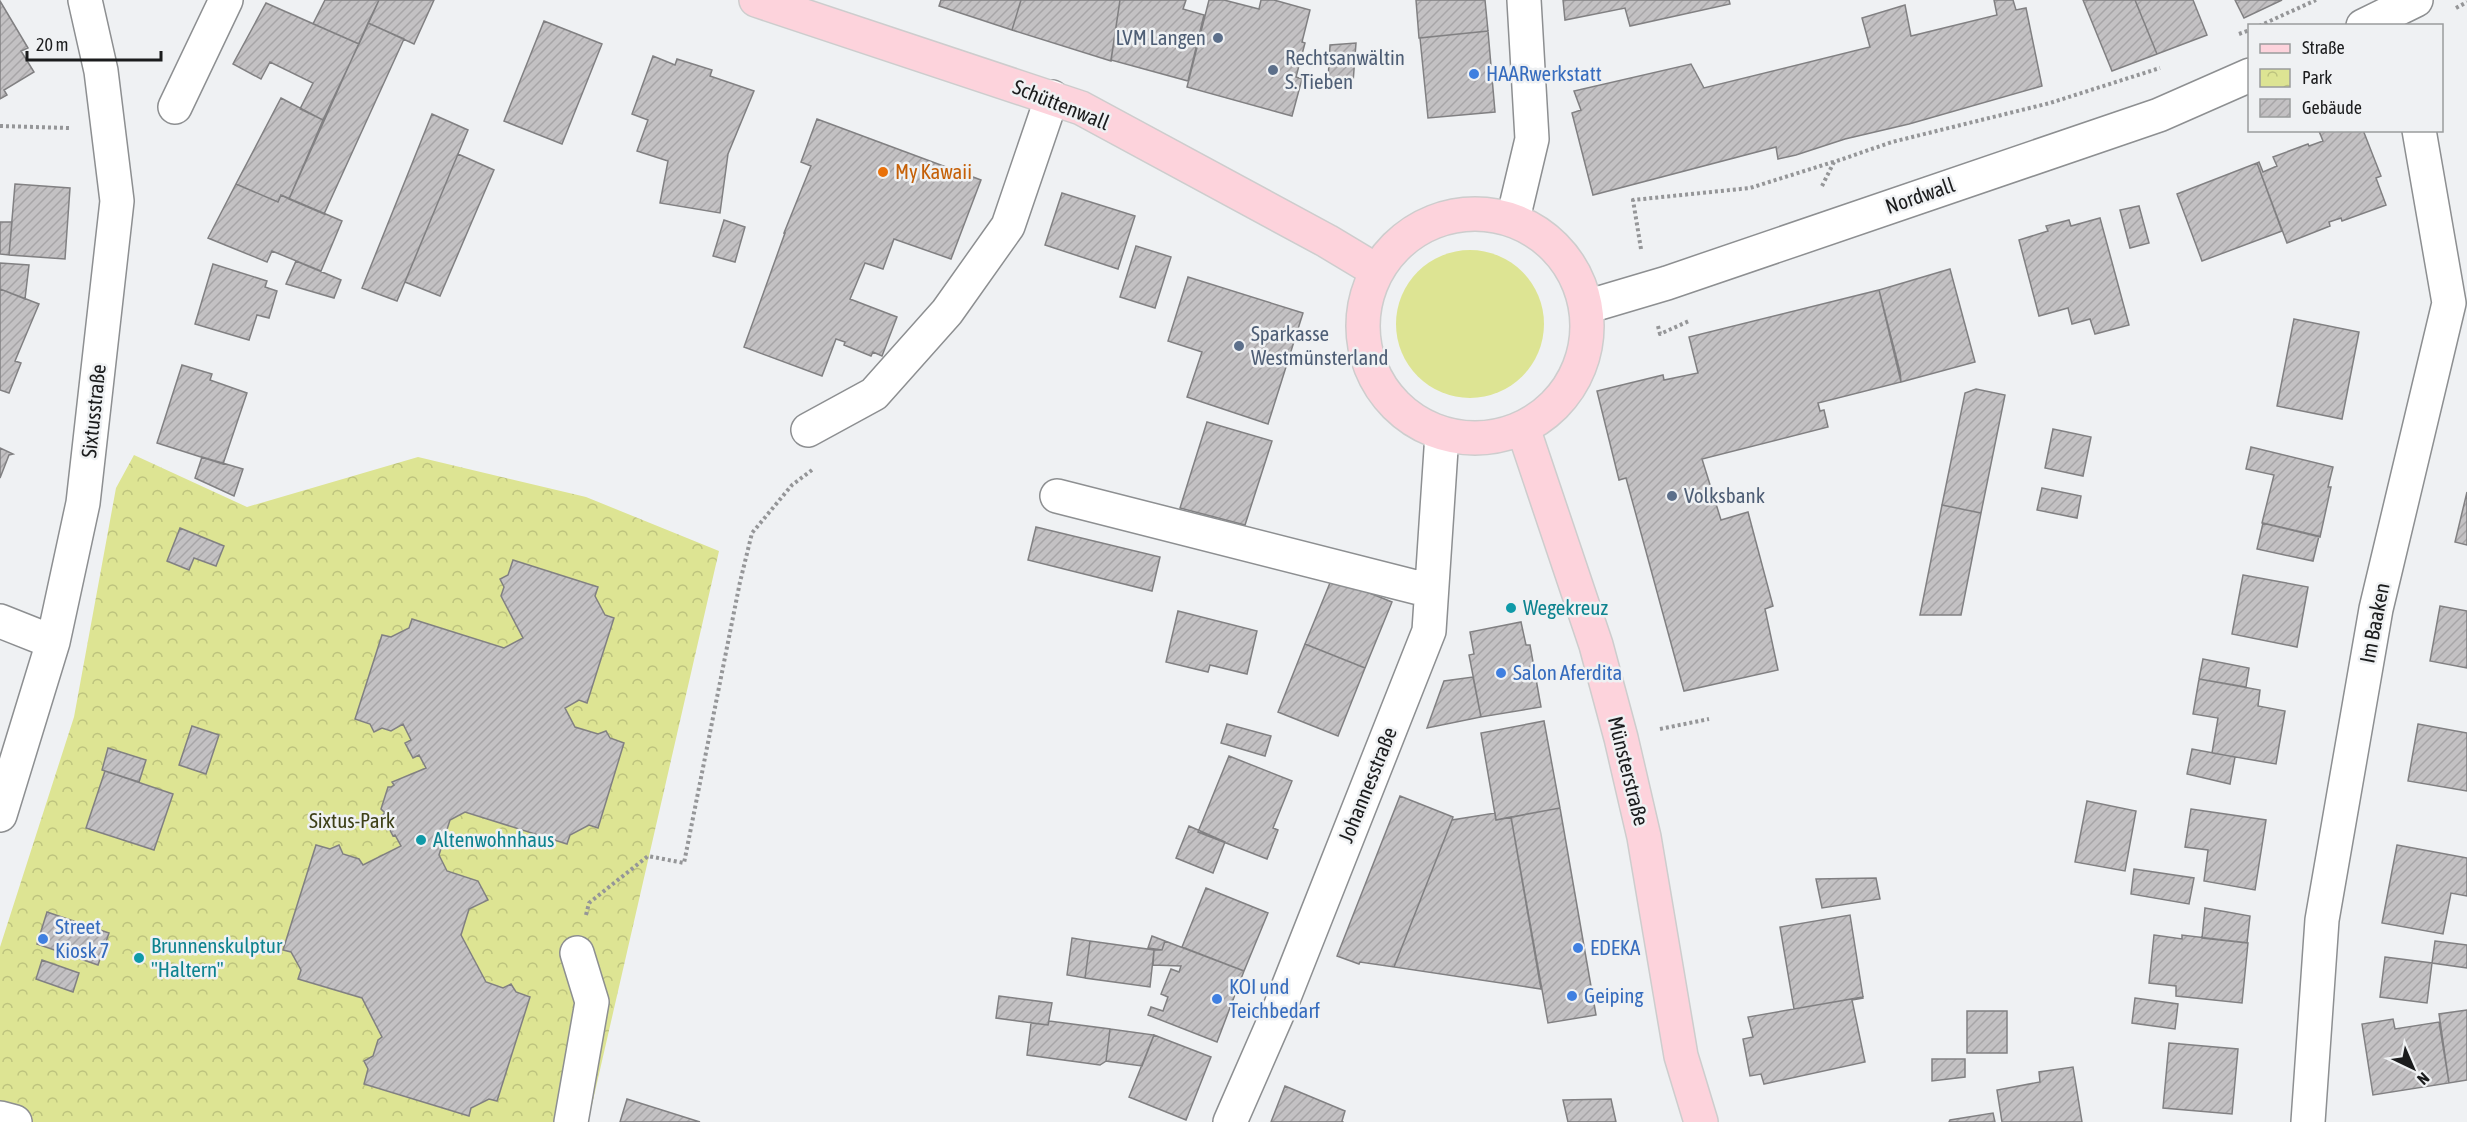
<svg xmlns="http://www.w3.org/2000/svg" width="2467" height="1122" viewBox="0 0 2467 1122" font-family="'Asap Condensed',sans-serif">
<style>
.grass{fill:#dde493}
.park{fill:url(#park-crowns)}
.building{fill:url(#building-hatch);stroke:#818082;stroke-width:1.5}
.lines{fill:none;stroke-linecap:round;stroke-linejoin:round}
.minor-casing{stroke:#8d8f91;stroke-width:36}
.major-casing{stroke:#cdcdcd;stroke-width:36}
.path{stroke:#959698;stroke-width:4;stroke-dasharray:3 3;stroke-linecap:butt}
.minor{stroke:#fff;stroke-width:33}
.major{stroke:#fdd3dc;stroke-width:33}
.service-dot{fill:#5c6f8a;stroke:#eff1f3;stroke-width:2}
.shop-dot{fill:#3f7fe0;stroke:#eff1f3;stroke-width:2}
.food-dot{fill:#e8710a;stroke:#eff1f3;stroke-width:2}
.culture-dot{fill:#0f9aa8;stroke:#eff1f3;stroke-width:2}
.labels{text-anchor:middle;stroke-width:5;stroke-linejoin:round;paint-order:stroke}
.service-label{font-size:21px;fill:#4e5e75;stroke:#eff1f3;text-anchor:start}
.shop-label{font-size:21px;fill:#366cbe;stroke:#eff1f3;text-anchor:start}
.street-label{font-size:21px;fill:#1b1c1d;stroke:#eff1f3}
.food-label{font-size:21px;fill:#c56008;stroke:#eff1f3;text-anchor:start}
.culture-label{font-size:21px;fill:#0d838f;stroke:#eff1f3;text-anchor:start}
.park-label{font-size:21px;fill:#3e4018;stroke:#eff1f3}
</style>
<defs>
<pattern id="park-crowns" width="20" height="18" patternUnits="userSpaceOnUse" patternTransform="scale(1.5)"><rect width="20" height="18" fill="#dde493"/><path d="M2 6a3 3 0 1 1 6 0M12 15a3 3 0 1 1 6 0" fill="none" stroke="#bdc37e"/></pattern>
<pattern id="building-hatch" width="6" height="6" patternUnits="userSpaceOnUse" patternTransform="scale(1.5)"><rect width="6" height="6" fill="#c3c1c3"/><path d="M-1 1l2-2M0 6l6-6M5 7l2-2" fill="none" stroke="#a7a5a7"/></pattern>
</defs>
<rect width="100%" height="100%" fill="#eff1f3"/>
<path class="grass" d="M1396 324a74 74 0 1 1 148 0a74 74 0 1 1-148 0Z"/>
<path class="park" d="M134 455 247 507 418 457 586 497 719 551 588 1122H0V947L74 717 116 488Z"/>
<path class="building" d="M325 0H379L359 44 313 24Z
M379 0H434L414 44 368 23Z
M941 0H1021L1012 30 939 6Z
M1021 0H1120L1111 61 1012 30Z
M1120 0H1186L1183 9 1204 15 1188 81 1111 60Z
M1209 0H1224L1259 9 1261 0H1274L1310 10 1302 42 1305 43 1296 77 1302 79 1292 116 1187 87Z
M1416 0H1485L1488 31 1419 38Z
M1563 0H1729L1730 4 1630 26 1625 8 1565 20Z
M1994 0H2013L2016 10 2026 8 2042 86 1909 124 1845 139 1796 155 1778 159 1776 147 1593 195 1572 113 1581 110 1574 91 1691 64 1704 88 1870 47 1862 18 1905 5 1911 36 1997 15Z
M2083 0H2135L2157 54 2112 71Z
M2135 0H2193L2207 35 2157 54Z
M2235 0H2282L2244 18Z
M0 1 28 48 21 51 34 72 4 90 7 95 0 99Z
M266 3 359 44 323 120 300 109 313 83 270 62 261 79 233 64Z
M544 21 602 44 562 144 504 121Z
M368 23 404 39 324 214 289 199Z
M1488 31 1495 112 1428 118 1420 38Z
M1356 43 1353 83 1328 81 1330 45Z
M653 56 675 65 677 59 712 70 710 76 754 91 728 154 720 213 660 203 668 161 637 151 648 120 632 114Z
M281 98 323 120 289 199 281 195 278 202 236 184Z
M432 114 468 130 397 301 362 288Z
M817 119 981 180 951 259 894 239 883 269 865 263 850 299 897 317 882 356 873 352 871 356 844 345 845 342 836 339 822 376 744 347 785 233H784L811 166 801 162Z
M2363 130 2381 176 2376 178 2386 205 2342 221 2341 218 2329 222 2330 226 2287 243 2257 163 2259 162 2263 172 2277 166 2273 157 2308 144 2309 146 2323 141 2319 131 2321 130Z
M458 154 494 170 440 296 405 282Z
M2257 163 2282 231 2202 261 2177 194Z
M15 184 70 188 65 259 9 255Z
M236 184 278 202 281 195 342 221 321 271 272 251 267 262 208 238Z
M1062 193 1135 216 1118 269 1045 245Z
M2139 206 2149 243 2130 248 2120 210Z
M2100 218 2129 325 2095 334 2090 319 2072 324 2068 308 2039 316 2019 240 2048 231 2046 226 2069 220 2071 226Z
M724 220 745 227 735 262 713 256Z
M0 222H12L9 255 0 254Z
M1136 246 1171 257 1155 308 1120 297Z
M296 261 341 280 334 298 286 284Z
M0 263 29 265 25 299 0 289Z
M213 264 267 281 265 287 277 291 269 318 257 315 249 340 195 324Z
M1950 269 1975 362 1901 382 1900 372 1879 290Z
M1188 277 1303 313 1268 424 1187 397 1202 352 1168 341Z
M0 289 39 304 15 361 21 363 9 393 0 390Z
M1879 290 1901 382 1818 403 1820 411 1824 410 1828 427 1702 459 1721 520 1748 512 1773 606 1765 609 1778 670 1684 691 1626 478 1619 480 1597 391 1663 375 1664 380 1698 373 1689 337Z
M2294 319 2359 332 2342 419 2277 406Z
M182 365 212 374 210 380 247 393 223 464 157 443Z
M1976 389 2005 395 1981 513 1942 505 1965 393Z
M1207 422 1272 441 1245 525 1180 508Z
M2053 429 2091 437 2083 476 2045 468Z
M2251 447 2333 467 2328 487H2331L2320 537 2262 523 2274 475 2246 469Z
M0 448 13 454 9 455 0 478Z
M202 457 243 469 234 496 195 478Z
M2042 488 2081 496 2077 518 2037 510Z
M2467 492V545L2455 542Z
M1942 505 1981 513 1961 615H1920Z
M2263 523 2319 536 2313 561 2257 549Z
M1036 527 1160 557 1152 591 1028 560Z
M180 528 224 546 216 566 194 558 189 570 167 561Z
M513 560 598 587 595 596 605 615 614 618 587 703 579 700 565 708 575 727 598 734 606 731 610 738 624 743 598 828 589 825 570 835 567 844 465 812 450 820 439 855 447 871 478 881 488 900 469 909 461 935 486 982 503 988 511 984 516 992 530 997 497 1101 489 1099 471 1108 469 1116 364 1084 368 1069 364 1061 373 1056 378 1040 382 1037 362 998 298 979 301 970 291 952 283 950 316 845 330 849 339 845 343 854 359 859 363 865 401 846 395 835 393 836 382 815 385 813 381 809 388 787H391L394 785 392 782 426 768 419 755 413 758 405 743 411 740 403 724 391 731 382 728 374 732 370 724 355 719 382 635 391 637 409 628 412 619 504 648 523 638 501 596 504 587 500 579 508 575Z
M2243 575 2308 587 2297 647 2232 634Z
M1332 578 1392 602 1365 668 1305 644Z
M2440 606 2467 611V668L2430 661Z
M1178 611 1257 631 1247 674 1210 665 1208 672 1166 662Z
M1521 622 1526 645H1530L1541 707 1481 717 1469 655 1474 654 1470 632Z
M1305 644 1365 668 1338 736 1278 712Z
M2203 659 2249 668 2246 687 2199 679Z
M1473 677 1481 717 1427 728 1444 681Z
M2199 679 2260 690 2258 706 2285 711 2276 764 2212 753 2218 718 2193 714Z
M1544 721 1560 808 1496 820 1481 733Z
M1227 724 1271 736 1265 756 1221 743Z
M2418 724 2467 733V791L2408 781Z
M192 726 219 735 206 774 179 765Z
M108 748 146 760 139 782 102 770Z
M2192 749 2235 757 2230 784 2187 774Z
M1229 756 1292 781 1273 828 1278 830 1267 859 1198 832Z
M105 771 173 794 154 850 86 828Z
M1400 796 1453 817 1452 820 1394 967 1360 962 1359 964 1337 956Z
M2087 801 2136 811 2125 871 2075 862Z
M1560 808 1596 1015 1548 1023 1511 817Z
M2191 809 2266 820 2255 890 2204 881 2208 850 2185 847Z
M1495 813 1496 820 1511 817 1541 989 1394 967 1452 820Z
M1189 826 1225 842 1213 873 1176 858Z
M2397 845 2467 858V896L2451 893 2443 934 2382 923Z
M2134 869 2194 878 2189 904 2131 894Z
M1876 878 1880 899 1822 908 1816 879Z
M1206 888 1268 913 1244 971 1182 947Z
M2205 908 2250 916 2247 943 2202 938Z
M47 912 109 933 98 965 37 944Z
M1850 915 1863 997 1794 1009 1780 927Z
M2154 935 2182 939V935L2248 943 2242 1003 2176 996V986L2149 983Z
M1152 936 1165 941 1162 950 1148 948Z
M1072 938 1090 941 1085 978 1067 975Z
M1090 941 1154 950 1150 987 1085 978Z
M1165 941 1244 971 1217 1042 1148 1015 1151 1007 1163 1011 1168 997 1161 994 1171 969 1179 972 1181 966 1153 965 1154 950H1162Z
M2435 941 2467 945V968L2432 963Z
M2385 957 2432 963 2427 1003 2380 997Z
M42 960 79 973 73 992 36 979Z
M999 996 1052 1003 1048 1025 996 1018Z
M1863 997V998L1852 1000 1865 1062 1764 1084 1761 1074 1750 1076 1743 1039 1753 1037 1748 1017Z
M2135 998 2178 1004 2175 1029 2132 1023Z
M2467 1010V1080L2449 1083 2439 1014Z
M1967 1011H2007V1053H1967Z
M2393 1019 2395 1029 2439 1022 2449 1083 2373 1095 2362 1024Z
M1049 1021 1110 1029 1106 1061 1100 1065 1027 1055 1031 1023 1048 1025Z
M1110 1029 1154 1035 1142 1066 1106 1061Z
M1154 1035 1211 1057 1186 1120 1129 1097Z
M2169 1043 2238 1049 2232 1114 2163 1108Z
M1932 1059H1965V1077L1932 1081Z
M2073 1067 2082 1122H2002L1997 1090 2040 1082 2039 1072Z
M1285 1086 1345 1111 1342 1121 1343 1122H1271Z
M627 1099 700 1122H620Z
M1611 1099 1616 1122H1568L1563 1100Z
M1993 1113 1995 1122H1949L1950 1120Z"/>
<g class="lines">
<defs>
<path id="minor" d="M2363 26 2416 0
M175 107 226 0
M1513 219 1532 139 1524 0
M1586 307 1667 283 2159 115 2250 75
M808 430 874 394 947 312 1008 226 1052 97
M1057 496 1431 591
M0 621 53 642
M0 815 53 642 83 503 117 201 101 71 85 0
M0 1118 15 1122
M571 1122 592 1002 577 953
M1230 1122 1279 1010 1429 631 1442 434
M2308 1122 2322 920 2376 609 2449 303 2419 130"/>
<path id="major" d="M756 0 1081 108 1327 241 1377 271
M1363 326a112 112 0 1 1 224 0a112 112 0 1 1-224 0Z
M1523 428 1596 645 1621 738 1644 837 1681 1056 1701 1122"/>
</defs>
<use href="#minor" class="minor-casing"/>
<use href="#major" class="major-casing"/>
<path class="path" d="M2456 8 2467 2
M2259 26 2316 0
M2239 34 2250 30
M0 126 69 128
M1822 186 1834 162 1892 142 2050 103 2160 68
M1641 249 1633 200 1750 188 1833 162
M1658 326 1660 334 1689 321
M1660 729 1709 719
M586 915 589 903 648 856 684 863 740 582 752 533 792 485 812 470"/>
<use href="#minor" class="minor"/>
<use href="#major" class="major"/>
</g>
<g class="service-dot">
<circle cx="1218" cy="38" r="6"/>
<circle cx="1273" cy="70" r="6"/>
<circle cx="1239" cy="346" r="6"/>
<circle cx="1672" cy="496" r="6"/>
</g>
<g class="shop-dot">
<circle cx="1474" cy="74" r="6"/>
<circle cx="1501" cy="673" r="6"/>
<circle cx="43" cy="939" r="6"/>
<circle cx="1578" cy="948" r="6"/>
<circle cx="1572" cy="996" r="6"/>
<circle cx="1217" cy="999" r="6"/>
</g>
<circle class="food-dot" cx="883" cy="172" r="6"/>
<g class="culture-dot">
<circle cx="1511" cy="608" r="6"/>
<circle cx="421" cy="840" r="6"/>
<circle cx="139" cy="958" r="6"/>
</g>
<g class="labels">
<g class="service-label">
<text x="1206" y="45" text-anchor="end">LVM Langen</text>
<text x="1285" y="65">Rechtsanwältin<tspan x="1285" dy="24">S. Tieben</tspan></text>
<text x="1251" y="341">Sparkasse<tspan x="1251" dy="24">Westmünsterland</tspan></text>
<text x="1684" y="503">Volksbank</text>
</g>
<g class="shop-label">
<text x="1486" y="81">HAARwerkstatt</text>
<text x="1513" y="680">Salon Aferdita</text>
<text x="55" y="934">Street<tspan x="55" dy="24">Kiosk 7</tspan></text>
<text x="1590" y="955">EDEKA</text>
<text x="1229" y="994">KOI und<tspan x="1229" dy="24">Teichbedarf</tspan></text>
<text x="1584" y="1003">Geiping</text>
</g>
<g class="street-label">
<text transform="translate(1061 105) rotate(22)" y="7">Schüttenwall</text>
<text transform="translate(1920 196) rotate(-19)" y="7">Nordwall</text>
<text transform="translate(94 411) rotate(-84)" y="7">Sixtusstraße</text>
<text transform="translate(2375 623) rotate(-79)" y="7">Im Baaken</text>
<text transform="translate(1628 771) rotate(76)" y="7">Münsterstraße</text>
<text transform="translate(1368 785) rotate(-68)" y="7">Johannesstraße</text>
</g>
<g class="food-label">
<text x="895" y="179">My Kawaii</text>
</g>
<g class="culture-label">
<text x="1523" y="615">Wegekreuz</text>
<text x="433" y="847">Altenwohnhaus</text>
<text x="151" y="953">Brunnenskulptur<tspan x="151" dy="24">"Haltern"</tspan></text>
</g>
<g class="park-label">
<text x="352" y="828">Sixtus-Park</text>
</g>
</g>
<rect x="2248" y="24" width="195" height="108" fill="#eff1f3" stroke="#9a9c9d" stroke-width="1.5"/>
<rect x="2260" y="44" width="30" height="9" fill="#fdd3dc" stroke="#9a9c9d" stroke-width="1.5"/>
<text x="2302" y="54" font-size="18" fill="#1b1c1d">Straße</text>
<rect x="2260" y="69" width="30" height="18" fill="url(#park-crowns)" stroke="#9a9c9d" stroke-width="1.5"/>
<text x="2302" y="84" font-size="18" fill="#1b1c1d">Park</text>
<rect x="2260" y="99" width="30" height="18" fill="url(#building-hatch)" stroke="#9a9c9d" stroke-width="1.5"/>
<text x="2302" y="114" font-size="18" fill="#1b1c1d">Gebäude</text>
<g transform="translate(2413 1068) rotate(136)" stroke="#eff1f3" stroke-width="4.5" paint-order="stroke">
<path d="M0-4.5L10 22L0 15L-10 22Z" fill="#1b1c1d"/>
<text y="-9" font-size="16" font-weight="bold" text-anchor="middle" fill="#1b1c1d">N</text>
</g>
<path d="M27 51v9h134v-9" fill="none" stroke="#1b1c1d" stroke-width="3"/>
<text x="36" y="51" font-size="18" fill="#1b1c1d" stroke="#eff1f3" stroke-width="4.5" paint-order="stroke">20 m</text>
</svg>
